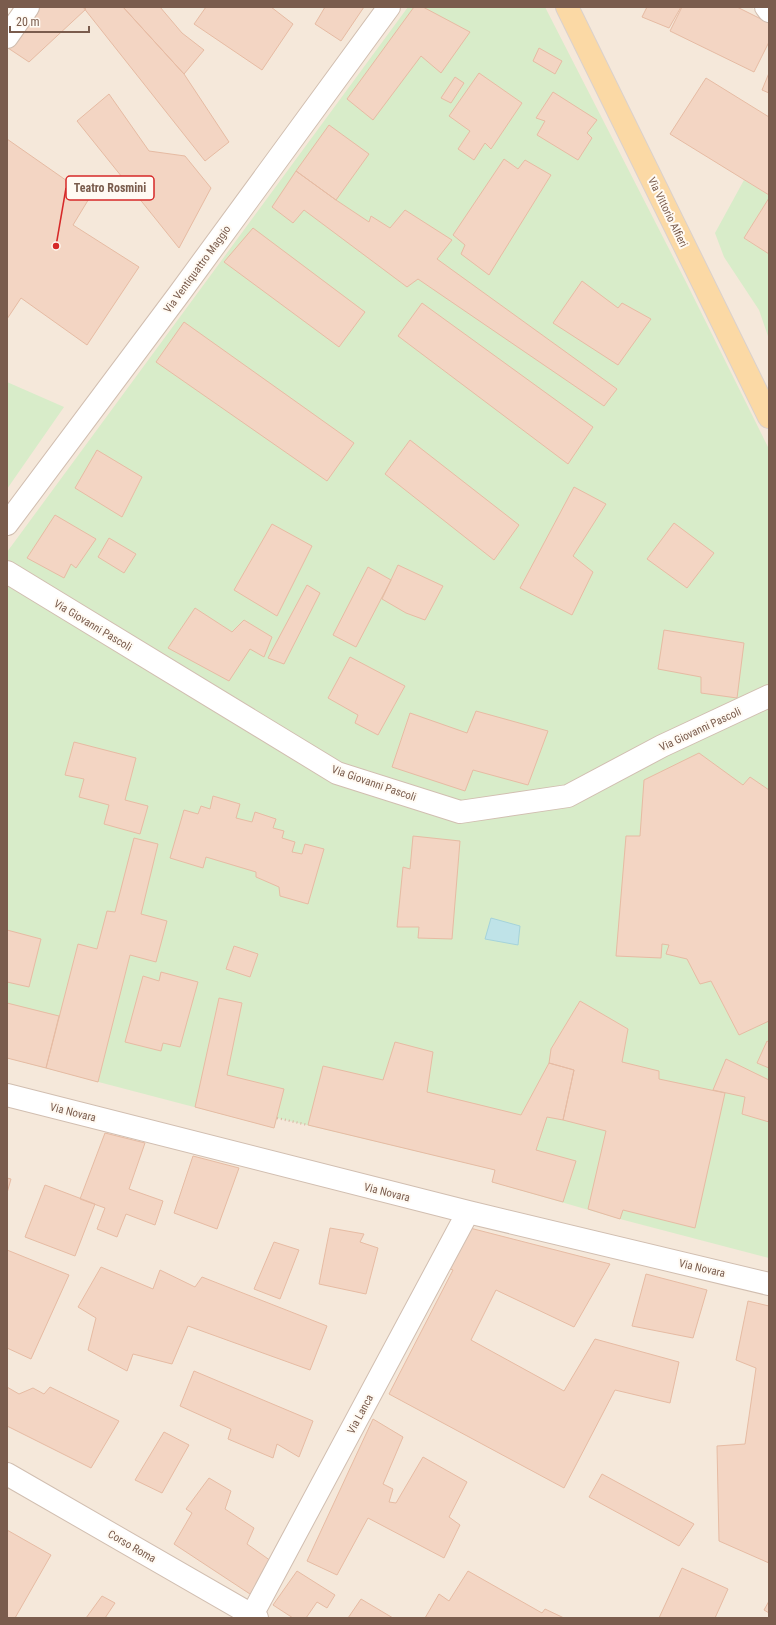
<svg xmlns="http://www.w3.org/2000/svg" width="776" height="1625" viewBox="0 0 776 1625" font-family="'Roboto Condensed',sans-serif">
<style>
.residential{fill:#f5e8da}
.green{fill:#d8ecc9}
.water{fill:#bfe3e8;stroke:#a5d3da}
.building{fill:#f3d5c3;stroke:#e6bba3}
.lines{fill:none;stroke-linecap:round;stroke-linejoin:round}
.minor-casing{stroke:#d1beb0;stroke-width:24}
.major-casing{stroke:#dad1cd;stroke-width:24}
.path{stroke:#d9b8a5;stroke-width:2.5;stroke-dasharray:1 3;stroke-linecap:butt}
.minor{stroke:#fff;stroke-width:22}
.major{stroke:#fbd9a5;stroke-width:22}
.labels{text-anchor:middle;stroke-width:4;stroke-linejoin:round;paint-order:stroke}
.street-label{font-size:11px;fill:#7a5c4d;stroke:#fffaf3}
.leader{fill:none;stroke:#d62828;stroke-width:1.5}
.callout-dot{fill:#d62828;stroke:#fffaf3;stroke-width:1.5}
.callout{fill:#fffaf3;stroke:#d62828;stroke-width:1.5}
.callout-label{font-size:12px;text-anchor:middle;font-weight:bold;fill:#7a5c4d}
</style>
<rect width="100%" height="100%" fill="#fdf6ec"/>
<path class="residential" d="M28 7H752L769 26V1618H7V37Z"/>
<path class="green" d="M408 7H545L687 284 769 449V1258L620 1219 492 1182 495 1170 277 1118 274 1128 7 1058V552Z
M744 180 769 195V198L744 238 769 254V339L759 310 724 257 715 233Z
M7 382 64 407 7 489Z"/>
<path class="water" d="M491 918 520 926 518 945 485 939Z"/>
<path class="building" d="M35 7H83L86 9 29 62 8 48Z
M83 7H123L184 74 229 142 205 161Z
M123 7H160L182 33 204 50 184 74Z
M206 7H271L293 24 262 70 194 24Z
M325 7H364L341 41 315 24Z
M414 7H423L470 32 441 73 421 56 373 120 347 99Z
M647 7H681L669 28 642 17Z
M682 7H737L769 23V42L754 72 670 31Z
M539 48 562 61 555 74 533 61Z
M479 73 522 103 491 149 485 143 474 160 458 149 470 131 449 116Z
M769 73V93L762 90Z
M455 77 464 83 451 103 441 98Z
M706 78 769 117V195L670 134Z
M553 92 597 120 587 133 592 138 578 160 537 135 545 121 536 118Z
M109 94 149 151 185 156 211 188 179 248 77 121Z
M329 125 369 154 336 200 296 171Z
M7 139 90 197 73 225 139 267 87 345 21 298 7 319Z
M504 159 518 169 525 160 551 175 489 275 461 254 465 245 453 235Z
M296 171 336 200 369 222 371 216 390 228 405 210 452 240 437 259 617 389 604 406 418 279 407 287 304 210 293 223 272 207Z
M769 198V254L744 238Z
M253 228 365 312 339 347 224 262Z
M582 281 618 308 622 303 651 319 618 365 553 323Z
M422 303 593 427 568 464 398 336Z
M184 322 354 443 327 481 156 362Z
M410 440 519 525 494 560 385 474Z
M97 450 142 477 122 517 75 488Z
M574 487 606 504 573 556 593 572 572 615 520 588Z
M55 515 96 539 76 568 71 564 64 578 27 558Z
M674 523 714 553 687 588 647 559Z
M272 524 312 546 277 616 234 590Z
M109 538 136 554 124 573 98 557Z
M398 565 443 586 425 620 406 613 382 599Z
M368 567 391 580 356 647 333 635Z
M307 585 320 593 284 664 268 658Z
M195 608 232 632 244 620 272 637 264 657 250 649 229 681 168 648Z
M664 630 744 643 737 698 701 693V677L658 669Z
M350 657 405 686 378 735 355 723 358 715 328 698Z
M476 711 548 731 528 785 473 770 465 791 392 767 410 713 467 733Z
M74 742 136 758 125 800 148 806 140 834 104 824 109 805 79 797 84 779 65 775Z
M699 753 743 785 750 777 769 790V1021L739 1035 711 981 700 984 687 959 666 954 669 945 662 944 661 958 616 956 626 836H640L644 780Z
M213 796 240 804 236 818 252 822 255 812 276 819 273 828 284 831 282 838 295 842 292 852 302 854 305 844 324 849 308 904 280 896 279 887 256 877V872L206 857 203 868 170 858 184 810 198 814 201 806 210 809Z
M413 836 460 841 452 939 418 938 419 927H397L403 867 410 869Z
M134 838 158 844 141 914 167 921 156 962 130 955 98 1082 46 1068 78 944 97 949 107 911 115 912Z
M7 930 41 939 29 987 7 982Z
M234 946 258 954 250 977 226 969Z
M161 972 198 982 180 1047 163 1043 161 1051 125 1042 143 976 159 981Z
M219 998 242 1003 227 1075 284 1089 274 1128 195 1107Z
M580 1001 628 1029 622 1062 659 1071V1079L725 1093 695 1228 623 1210 620 1219 588 1209 606 1131 563 1120 574 1070 549 1063 551 1049Z
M7 1003 59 1016 46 1068 7 1058Z
M767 1041 769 1042V1068L757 1063Z
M395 1042 433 1052 427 1092 521 1115 549 1063 574 1070 563 1120 547 1117 536 1150 576 1161 563 1202 492 1182 495 1170 308 1125 323 1066 383 1080Z
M726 1059 769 1080V1122L742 1114 745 1097 713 1090Z
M105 1133 145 1143 129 1189 163 1201 155 1225 126 1214 117 1237 97 1229 105 1208 80 1199Z
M193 1156 239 1168 217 1229 174 1213Z
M7 1178 11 1179 7 1193Z
M45 1185 95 1204 75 1256 25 1237Z
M466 1227 610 1264 574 1327 496 1290 471 1340 564 1391 595 1339 679 1362 670 1403 615 1390 564 1488 389 1394 453 1270 445 1267Z
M330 1228 364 1234 360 1242 378 1248 366 1294 319 1284Z
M274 1242 299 1250 280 1299 254 1289Z
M7 1250 69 1275 31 1359 7 1348Z
M101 1267 153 1289 160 1270 195 1287 202 1277 327 1326 310 1370 188 1326 172 1364 133 1354 127 1371 88 1350 96 1318 78 1307Z
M646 1274 707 1290 693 1338 632 1326Z
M748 1301 769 1306V1563L719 1541 717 1446 745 1444 756 1368 736 1360Z
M194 1371 313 1421 299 1457 277 1444 273 1458 228 1439 231 1429 180 1406Z
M7 1387 19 1394 33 1388 44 1394 50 1387 119 1421 91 1468 7 1426Z
M373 1419 403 1437 383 1484 393 1489 389 1502 396 1503 423 1457 467 1482 449 1517 460 1525 444 1558 368 1518 337 1575 307 1561Z
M164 1432 189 1445 162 1493 135 1480Z
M602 1474 694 1524 679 1546 589 1497Z
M209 1478 231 1491 225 1509 254 1528 247 1544 271 1561 253 1596 174 1544 192 1513 186 1509Z
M7 1530 51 1555 15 1618H7Z
M682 1568 728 1589 715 1618H659Z
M297 1571 335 1595 327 1608 317 1602 306 1618H293L273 1605Z
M468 1571 542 1613 545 1609 564 1618H425L439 1594 449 1601Z
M102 1596 115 1603 105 1618H86Z
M361 1599 393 1618H348Z
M769 1601V1613L764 1610Z"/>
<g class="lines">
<defs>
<path id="minor" d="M766 7 769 11
M7 37 28 7
M7 524 179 294 389 7
M7 572 337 773 460 812 568 796 662 746 769 696
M7 1095 468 1212 769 1284
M7 1474 257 1618
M252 1615 468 1212"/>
<path id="major" d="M567 7 769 417"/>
</defs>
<use href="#minor" class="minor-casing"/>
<use href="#major" class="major-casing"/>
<path class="path" d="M277 1118 308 1125"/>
<use href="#minor" class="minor"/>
<use href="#major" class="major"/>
</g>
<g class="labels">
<g class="street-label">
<text transform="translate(668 212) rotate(64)" y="4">Via Vittorio Alfieri</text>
<text transform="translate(197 269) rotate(-54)" y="4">Via Ventiquattro Maggio</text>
<text transform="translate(93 625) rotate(31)" y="4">Via Giovanni Pascoli</text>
<text transform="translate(700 729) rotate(-25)" y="4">Via Giovanni Pascoli</text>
<text transform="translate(374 783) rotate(19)" y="4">Via Giovanni Pascoli</text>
<text transform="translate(73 1112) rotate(14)" y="4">Via Novara</text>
<text transform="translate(387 1192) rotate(14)" y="4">Via Novara</text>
<text transform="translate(702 1268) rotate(13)" y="4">Via Novara</text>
<text transform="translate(360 1414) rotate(-62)" y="4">Via Lanca</text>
<text transform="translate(132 1546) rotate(30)" y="4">Corso Roma</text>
</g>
</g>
<path class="leader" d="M56 246L66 188"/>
<circle class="callout-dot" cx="56" cy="246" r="4"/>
<rect class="callout" x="66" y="176" width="88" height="24" rx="4"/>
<g class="callout-label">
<text x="110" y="192">Teatro Rosmini</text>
</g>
<rect width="776" height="1625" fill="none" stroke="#7a5c4d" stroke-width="16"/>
<path d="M10 26v6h79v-6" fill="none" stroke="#7a5c4d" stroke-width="2"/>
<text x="16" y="26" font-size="12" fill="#7a5c4d" stroke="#fffaf3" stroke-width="3" paint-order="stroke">20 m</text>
</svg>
